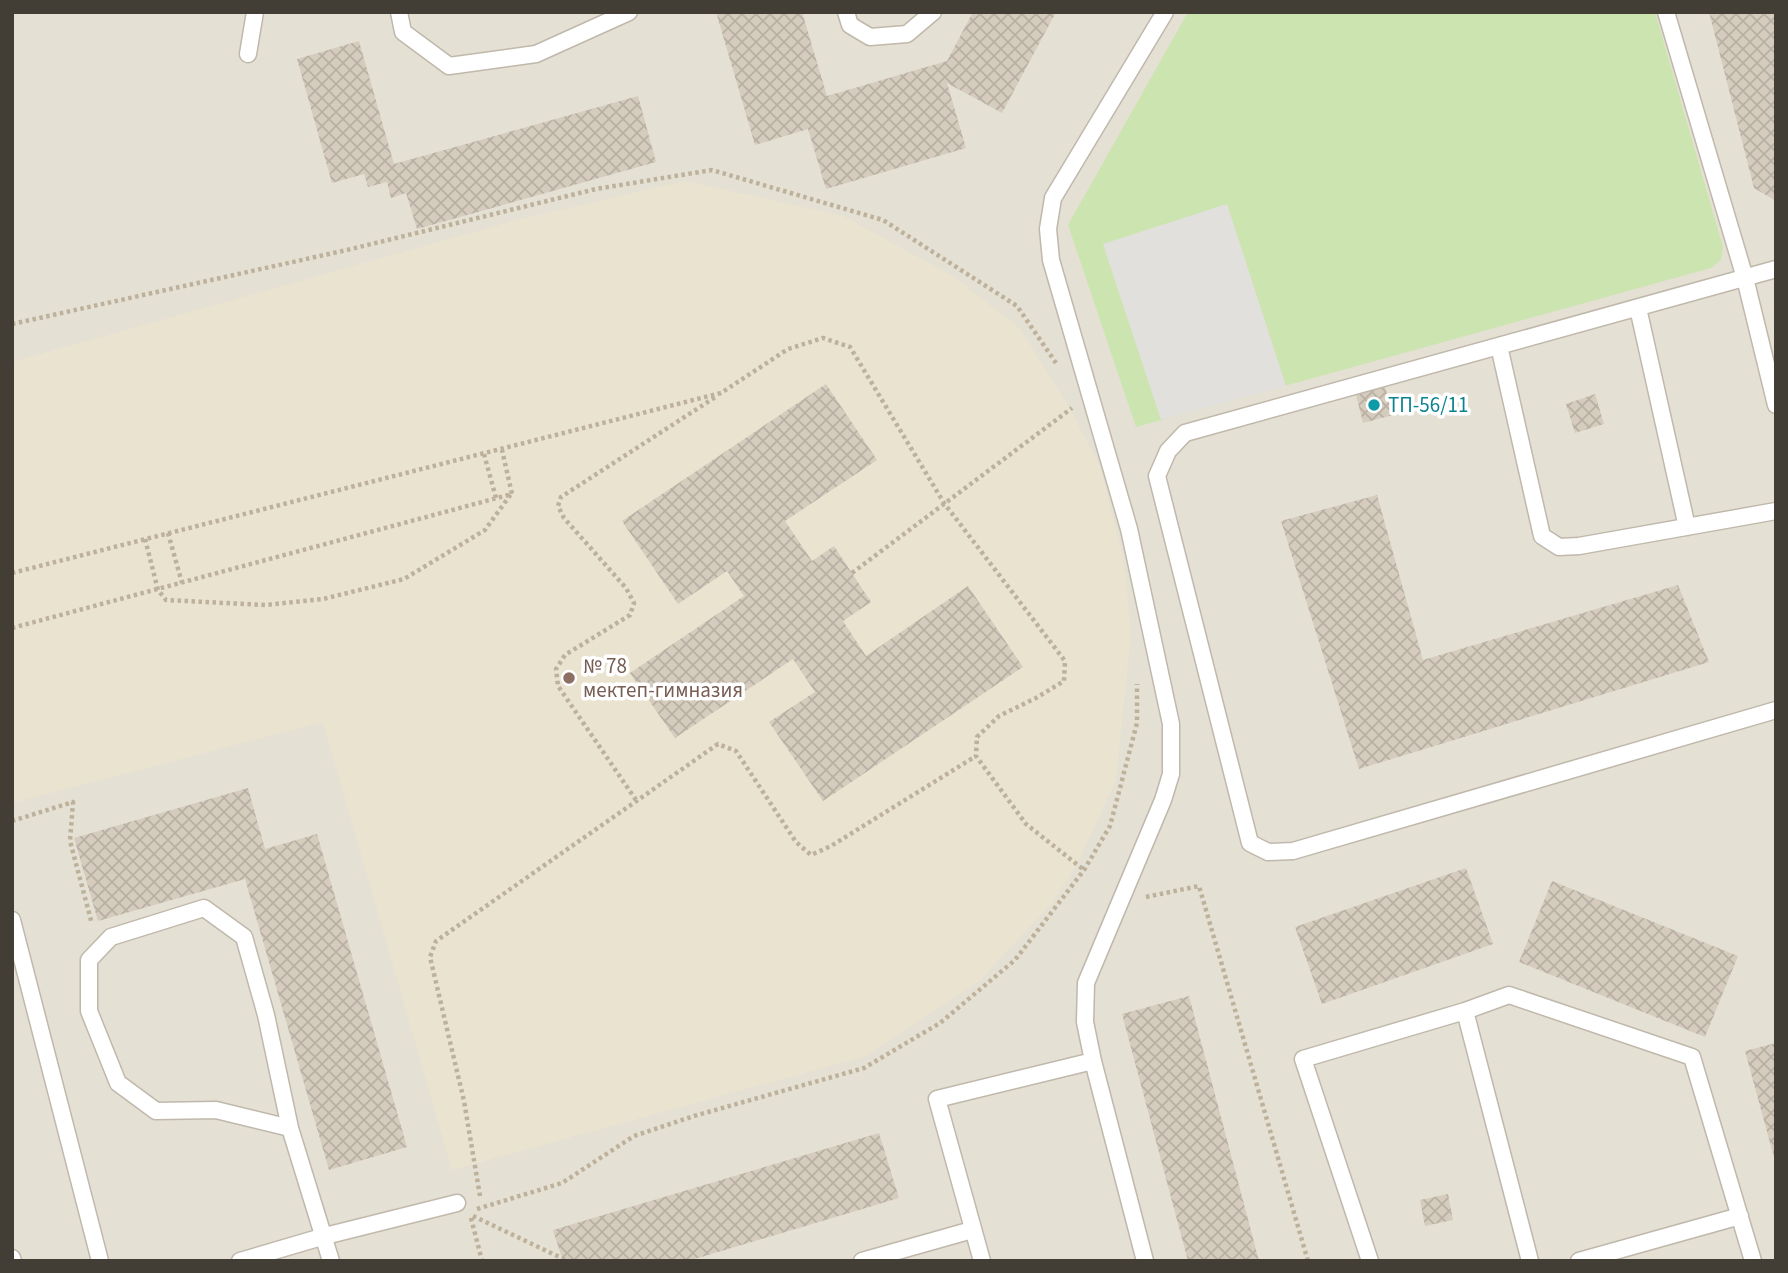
<svg xmlns="http://www.w3.org/2000/svg" width="1788" height="1273" viewBox="0 0 1788 1273" font-family="'Source Sans 3',sans-serif">
<style>
.residential{fill:#e5e0d4}
.education{fill:#eae3d0}
.park{fill:#cce4b0}
.parking{fill:#e2e0dd}
.building{fill:url(#building-cross-hatch)}
.lines{fill:none;stroke-linecap:round;stroke-linejoin:round}
.service-casing{stroke:#bfb8ab;stroke-width:19}
.path{stroke:#bdb19b;stroke-width:4.5;stroke-dasharray:3.5 3.5;stroke-linecap:butt}
.service{stroke:#fff;stroke-width:16}
.culture-dot{fill:#0f9aa8;stroke:#fff;stroke-width:2.5}
.education-dot{fill:#8d6e63;stroke:#fff;stroke-width:2.5}
.labels{text-anchor:middle;stroke-width:7;stroke-linejoin:round;paint-order:stroke}
.culture-label{font-size:21px;fill:#0d838f;stroke:#fff;text-anchor:start}
.education-label{font-size:21px;fill:#785e54;stroke:#fff;text-anchor:start}
</style>
<defs>
<pattern id="building-cross-hatch" width="8" height="8" patternUnits="userSpaceOnUse" patternTransform="scale(1.75)"><rect width="8" height="8" fill="#d5ccbe"/><path d="M0 0l8 8M0 8l8-8" fill="none" stroke="#b8b0a4"/></pattern>
</defs>
<rect width="100%" height="100%" fill="#f1eee5"/>
<path class="residential" d="M12 12H1776V1261H12Z"/>
<path class="education" d="M685 181 843 216 954 277 1020 329 1070 409 1100 467 1123 557 1131 633 1116 780 1077 864 1052 903 979 981 866 1056 452 1170 323 722 12 803V362L517 220Z"/>
<path class="park" d="M1188 12H1655L1723 247 1721 260 1711 268 1136 427 1068 225Z"/>
<path class="parking" d="M1227 204 1286 386 1161 420 1103 244Z"/>
<path class="building" d="M716 12H802L827 96 947 61 973 12H1056L1002 113 947 83 966 148 826 189 808 129 755 145Z
M1709 12H1776V201L1754 188Z
M359 41 394 164 638 96 656 162 417 229 406 193 391 198 387 182 368 187 364 174 332 183 297 59Z
M826 384 877 460 785 521 812 561 834 546 871 602 843 621 866 656 968 586 1023 667 823 801 769 722 815 692 793 659 675 738 630 673 744 596 727 571 678 604 622 521Z
M1385 387 1393 415 1363 423 1356 395Z
M1595 394 1604 424 1575 433 1566 404Z
M1377 495 1423 660 1678 585 1709 662 1359 769 1281 521Z
M248 788 265 849 317 834 407 1147 329 1170 245 879 98 921 74 838Z
M1466 868 1493 944 1322 1004 1295 927Z
M1552 881 1738 956 1705 1037 1519 962Z
M1189 996 1259 1261H1188L1122 1014Z
M1776 1043V1160L1775 1161 1745 1051Z
M879 1133 899 1198 688 1261H563L553 1230Z
M1448 1194 1453 1220 1425 1226 1420 1200Z"/>
<g class="lines">
<defs>
<path id="service" d="M399 12 403 32 449 66 536 54 629 12
M846 12 850 25 870 37 907 34 933 12
M1666 12 1745 278 1776 405
M248 54 255 12
M1776 269 1185 433 1168 451 1157 476 1250 843 1268 852 1293 851 1776 710
M1638 308 1687 527
M1499 346 1542 536 1559 547 1579 546 1776 511
M12 920 100 1261
M1465 1011 1530 1261
M1093 1061 1085 1022 1086 983 1163 800 1171 774V724L1129 529 1051 260 1048 229 1053 198 1165 12
M290 1128 216 1110 156 1111 118 1083 89 1011V960L111 937 204 908 244 937 266 1015 290 1128 331 1261
M12 1258 13 1261
M240 1261 325 1236 457 1203
M862 1261 972 1230
M982 1261 937 1099 1093 1061 1145 1261
M1370 1261 1303 1059 1465 1011 1509 995 1692 1057 1753 1261
M1579 1261 1740 1216"/>
</defs>
<use href="#service" class="service-casing"/>
<path class="path" d="M12 324 347 250 596 189 712 170 883 220 1017 306 1056 363
M484 454 496 498
M168 533 182 583
M145 539 158 590 166 600 265 605 323 599 404 579 485 530 511 494
M12 573 721 393 788 349 823 338 850 347 944 503 1065 661 1064 681 1036 698 999 716 977 737 976 756 1026 824 1084 870
M852 573 1072 408
M12 628 512 494 502 450
M636 800 558 686 556 669 565 655 630 615 634 603 626 588 564 518 558 506 561 497 717 396
M12 821 73 802 70 841 92 924
M1146 897 1199 886 1308 1261
M480 1196 464 1101 430 957 436 941 718 744 736 751 796 842 811 855 831 846 976 756
M477 1209 562 1183 634 1136 694 1116 864 1068 940 1023 1015 960 1084 870 1110 826 1137 723V684
M473 1216 568 1261
M471 1218 482 1261"/>
<use href="#service" class="service"/>
</g>
<circle class="culture-dot" cx="1374" cy="405" r="7"/>
<circle class="education-dot" cx="569" cy="678" r="7"/>
<g class="labels">
<g class="culture-label">
<text x="1388" y="412">ТП-56/11</text>
</g>
<g class="education-label">
<text x="583" y="673">№ 78<tspan x="583" dy="24">мектеп-гимназия</tspan></text>
</g>
</g>
<rect width="1788" height="1273" fill="none" stroke="#433e35" stroke-width="28"/>
</svg>
